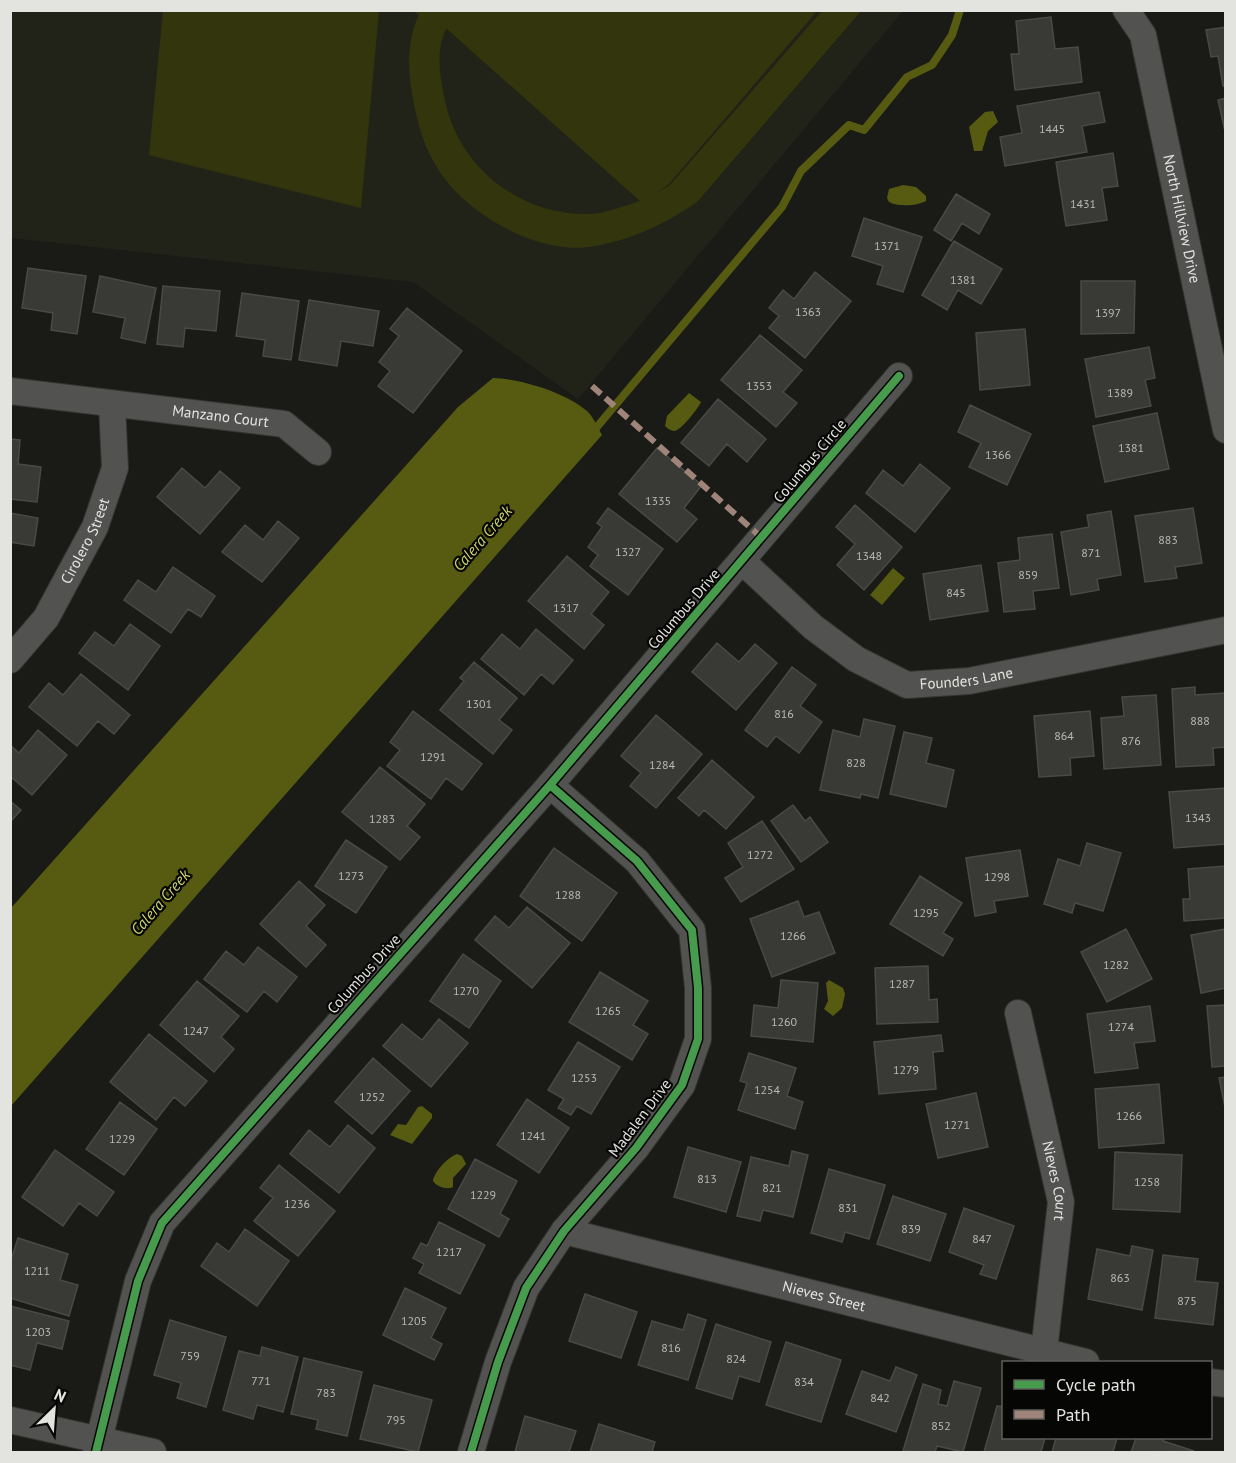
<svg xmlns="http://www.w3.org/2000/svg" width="1236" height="1463" viewBox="0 0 1236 1463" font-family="'PT Sans',sans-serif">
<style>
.built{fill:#222318}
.green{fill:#33360c;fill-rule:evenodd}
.water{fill:#575b11}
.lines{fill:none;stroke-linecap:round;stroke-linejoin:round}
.stream{stroke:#575b11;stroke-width:8}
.building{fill:#393936;stroke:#494946;stroke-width:1.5}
.street-casing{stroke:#343532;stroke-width:28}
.street{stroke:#525250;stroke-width:26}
.quiet{stroke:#a18479;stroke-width:6;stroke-dasharray:12 6;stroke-linecap:butt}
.cycleway-casing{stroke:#060604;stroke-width:11}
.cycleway{stroke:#469c4c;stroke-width:8}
.labels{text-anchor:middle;stroke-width:4.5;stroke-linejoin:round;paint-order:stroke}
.number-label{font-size:12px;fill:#b8b9b6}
.street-label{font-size:15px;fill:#e3e4e0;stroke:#060604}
.water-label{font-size:16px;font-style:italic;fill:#cdd46d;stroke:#060604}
</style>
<rect width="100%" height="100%" fill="#1a1a16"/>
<path class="built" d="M11 11H903L578 399 413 282 11 238Z"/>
<path class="green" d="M163 11H379L361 208 149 155Z
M413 11H817L669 184 655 194 670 185 822 11H861L697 202C663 225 630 241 589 247 534 254 461 211 435 164 425 147 419 128 415 109 408 78 405 43 419 15ZM446 29H447L640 201C624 206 604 214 587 214 518 215 459 166 445 101 440 77 435 51 446 29Z"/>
<path class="water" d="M993 111 998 122 988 131 982 151H974L969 127 985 112Z
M903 185 916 187 926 196V201C917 206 898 207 889 202L887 198 889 189Z
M493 378C521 379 565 392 587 411 593 416 598 428 602 435L11 1106V908L458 407Z
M689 393 701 402C699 407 681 431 674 431 671 431 667 428 665 426L667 416Z
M893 568 905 578 882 605 870 595Z
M829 980 843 988 845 994 842 1008 833 1016 824 1009 828 1001 826 983Z
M422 1106 432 1114V1118L412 1144 390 1135 398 1124 406 1125 418 1107Z
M457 1154 462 1156 466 1164 453 1178V1187C447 1190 437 1187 433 1181 434 1172 448 1157 457 1154Z"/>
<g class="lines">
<path class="stream" d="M591 434 782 207 801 171 849 125 864 130 907 77 932 65 952 35 960 10"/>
</g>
<path class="building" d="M1051 17 1055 49 1078 47 1082 82 1015 90 1011 54H1019L1016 21Z
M1226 27V86H1223L1218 56 1211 57 1206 30Z
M1099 92 1105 122 1082 126 1087 152 1005 166 1000 137 1022 133 1017 106Z
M1226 98V136L1218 100Z
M1113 153 1118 186 1102 188 1107 220 1066 226 1056 162Z
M956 194 990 214 979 234 962 223 951 241 934 230Z
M864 218 922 237 903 292 877 284 883 266 852 256Z
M954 241 1002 269 981 304 958 290 947 310 922 295Z
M28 268 86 276 77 334 51 330 53 313 22 308Z
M815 272 851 301 805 358 769 328 779 316 769 308 783 290 794 299Z
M100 276 156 288 145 343 121 338 125 318 93 312Z
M1081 281H1135L1134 333 1081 334Z
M163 286 220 291 216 331 185 328 183 347 157 344Z
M242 293 299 301 291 360 263 356 265 340 236 336Z
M309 300 379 311 373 346 341 341 337 366 299 360Z
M407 308 462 351 413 413 378 386 390 371 379 362 399 336 390 329Z
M1025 329 1030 385 980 390 976 333Z
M760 335 802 370 783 392 797 403 776 427 721 380Z
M1149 347 1155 378 1145 380 1151 406 1096 417 1085 359Z
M718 399 766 439 747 462 727 444 709 466 681 443Z
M970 405 1031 434 1007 485 969 467 981 443 958 432Z
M1157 413 1169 469 1105 482 1093 426Z
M10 439 20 440 18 464 41 467 37 502 10 499Z
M657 448 702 485 684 508 697 519 677 542 619 494Z
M920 464 950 488 915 532 866 493 883 470 903 486Z
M182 468 205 488 220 471 240 488 200 534 157 497Z
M855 505 902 547 864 590 837 565 855 544 836 527Z
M608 508 663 549 628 595 590 566 598 555 588 547 602 527 597 523Z
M1193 508 1202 563 1175 567 1177 578 1145 582 1135 516Z
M1111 511 1121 575 1097 579 1099 590 1071 595 1061 532 1089 527 1087 515Z
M10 513 38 518 34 546 10 542Z
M278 521 299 538 262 582 222 552 245 525 263 540Z
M1052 534 1059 588 1033 591 1035 609 1004 612 998 563 1020 560 1018 538Z
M567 556 609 592 591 614 604 625 584 649 528 601Z
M981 565 988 611 930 620 923 574Z
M173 567 215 596 201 617 188 609 171 633 124 600 138 580 156 592Z
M130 624 160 646 128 690 79 653 95 632 114 646Z
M536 629 573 660 553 684 541 674 524 695 481 659 502 634 520 649Z
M717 643 739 662 755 644 777 663 736 710 692 672Z
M474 662 517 698 499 720 512 730 493 754 440 710 464 681 460 678Z
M792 667 816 685 800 706 822 722 799 753 776 736 767 747 745 730Z
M81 674 130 715 114 734 98 721 77 746 29 707 49 683 63 695Z
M1195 687V695L1226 693V747L1213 748 1214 765 1176 767 1172 689Z
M1156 695 1161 765 1104 769 1101 718 1124 716 1122 697Z
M413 711 482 764 462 790 446 778 431 799 387 766 400 750 390 742Z
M1090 711 1094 756 1070 758 1071 775 1039 777 1034 716Z
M656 715 702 754 656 808 630 786 641 773 621 756Z
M864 719 895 726 878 798 861 794 860 798 820 790 833 730 860 737Z
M38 730 67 755 32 795 10 776V745L19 753Z
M904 732 932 738 926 763 954 770 946 807 890 794Z
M712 760 754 797 726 829 704 810 699 816 678 798Z
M380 767 425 804 407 826 420 837 400 860 342 812Z
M1226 788V844L1174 848 1169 792Z
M10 801 21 810 10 822Z
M793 805 805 821 810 817 828 842 801 862 771 821Z
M762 821 794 869 741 902 725 878 743 867 728 843Z
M346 840 387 867 356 913 315 886Z
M1087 843 1121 853 1103 911 1075 903 1072 913 1044 904 1058 859 1080 866Z
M554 848 617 893 582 941 520 896Z
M1020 850 1028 896 994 901 996 912 975 916 966 858Z
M1226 866V918L1184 921 1183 899H1190L1188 869Z
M920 876 962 903 943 933 953 939 943 956 890 924Z
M299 881 325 905 306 926 326 945 306 967 260 924Z
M798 901 804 917 819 912 835 953 772 977 750 919Z
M527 907 570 943 532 988 475 940 495 916 509 928Z
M1126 929 1152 979 1107 1002 1081 952Z
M1226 929V988L1201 993 1191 935Z
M258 947 297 977 277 1002 264 991 247 1012 204 979 226 951 244 965Z
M463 954 501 981 469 1028 430 1001Z
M928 966 929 1000 937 999 938 1022 877 1024 875 968Z
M600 972 648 1001 633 1025 648 1034 632 1060 569 1022Z
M781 980 818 983 813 1042 751 1036 754 1005 778 1008Z
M197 981 239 1016 221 1037 234 1049 214 1072 160 1025Z
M1226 1005V1066L1212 1067 1207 1006Z
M1150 1006 1155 1041 1134 1043 1138 1068 1095 1073 1087 1014Z
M439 1019 468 1043 431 1087 383 1046 402 1024 422 1040Z
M149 1034 207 1081 185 1106 174 1097 156 1120 110 1082Z
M941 1035 943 1051 933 1052 936 1089 879 1094 874 1042Z
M578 1042 620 1067 591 1114 577 1106 571 1115 558 1108 564 1099 548 1090Z
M749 1053 796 1068 787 1096 803 1102 795 1129 738 1110 747 1083 740 1081Z
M373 1058 410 1091 372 1134 335 1102Z
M1226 1077V1112L1219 1078Z
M1159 1084 1164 1143 1099 1148 1095 1089Z
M976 1093 988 1147 938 1158 926 1104Z
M527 1099 569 1128 539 1173 497 1145Z
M120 1102 157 1129 124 1175 86 1149Z
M348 1125 375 1148 339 1193 290 1154 309 1130 330 1147Z
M688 1147 741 1162 726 1212 674 1197Z
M55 1150 114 1192 97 1216 79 1203 63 1226 22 1197Z
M792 1151 808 1155 793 1217 763 1210 760 1221 737 1216 751 1157 789 1166Z
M1115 1152 1182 1155 1180 1212 1113 1209Z
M475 1159 517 1181 500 1214 509 1219 499 1237 448 1209Z
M279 1165 335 1211 298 1256 254 1221 273 1198 260 1188Z
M829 1169 885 1185 869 1239 845 1232 842 1242 811 1233Z
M893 1196 946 1214 930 1261 877 1244Z
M964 1208 1014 1226 996 1279 980 1274 984 1265 949 1252Z
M439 1222 485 1245 460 1294 419 1273 424 1264 413 1258 421 1243 427 1246Z
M245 1229 289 1261 257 1306 201 1266 217 1243 229 1252Z
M18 1238 68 1254 60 1280 78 1285 69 1316 10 1298V1263Z
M1132 1246 1153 1250 1142 1310 1088 1299 1097 1249 1130 1256Z
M1163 1255 1198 1259 1195 1281 1218 1283 1213 1325 1155 1318Z
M405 1288 446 1308 431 1338 442 1344 434 1360 383 1335Z
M585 1294 637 1312 621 1358 569 1341Z
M10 1306 69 1321 62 1349 37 1343 30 1370 10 1365Z
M688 1314 706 1320 688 1380 638 1365 652 1321 683 1330Z
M170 1320 226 1337 206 1407 177 1398 181 1383 154 1375Z
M716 1324 771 1342 759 1382 739 1376 732 1399 696 1388Z
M786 1342 841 1360 821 1422 766 1405Z
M262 1347 298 1357 283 1412 257 1405 253 1419 223 1410 239 1351 260 1356Z
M304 1358 362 1372 347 1436 316 1429 318 1420 291 1414Z
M896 1367 917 1375 896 1432 846 1414 862 1371 890 1381Z
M954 1381 981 1388 963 1452 937 1446 935 1452 903 1451 923 1384 941 1390 938 1404 947 1406Z
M374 1385 432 1400 418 1452 360 1439Z
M997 1406 1004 1407V1438H1045L1041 1452H984Z
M525 1416 576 1431 569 1452H515Z
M599 1424 655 1442 652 1452H590Z
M1056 1438H1117L1113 1452H1052Z
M1136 1438H1164L1163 1441 1194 1451 1131 1452Z"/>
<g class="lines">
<defs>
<g id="street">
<path id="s1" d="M1126 10 1143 35 1226 430"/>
<path id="s2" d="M10 391 284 424 318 452"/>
<path id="s3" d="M743 562 813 627 856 659 907 685 969 681 1226 630"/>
<path id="s4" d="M10 660 46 618 95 527 115 468 112 405"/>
<path id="s5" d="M1018 1013 1061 1202 1044 1351"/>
<path id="s6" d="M564 1231 1086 1362"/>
<path d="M1210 1382 1226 1384"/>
<path d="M10 1420 153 1452"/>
<path d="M96 1452 138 1281 162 1223 550 785 899 376"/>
<path d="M471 1452 498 1362 526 1288 564 1231 636 1148 682 1085 698 1039V988L692 930 637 861 550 785"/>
</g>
</defs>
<use href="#street" class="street-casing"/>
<use href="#street" class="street"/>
<path class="quiet" d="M592 386 762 538"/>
<defs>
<path id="cycleway" d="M96 1452 138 1281 162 1223 550 785 899 376
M471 1452 498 1362 526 1288 564 1231 636 1148 682 1085 698 1039V988L692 930 637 861 550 785"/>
</defs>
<use href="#cycleway" class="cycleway-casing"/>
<use href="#cycleway" class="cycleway"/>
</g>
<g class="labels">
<g class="number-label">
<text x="1052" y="133">1445</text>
<text x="1083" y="208">1431</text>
<text x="887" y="250">1371</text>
<text x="963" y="284">1381</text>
<text x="808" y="316">1363</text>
<text x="1108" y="317">1397</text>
<text x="759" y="390">1353</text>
<text x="1120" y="397">1389</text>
<text x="1131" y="452">1381</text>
<text x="998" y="459">1366</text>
<text x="658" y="505">1335</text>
<text x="1168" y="544">883</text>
<text x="628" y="556">1327</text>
<text x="1091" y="557">871</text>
<text x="869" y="560">1348</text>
<text x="1028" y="579">859</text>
<text x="956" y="597">845</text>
<text x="566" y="612">1317</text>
<text x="479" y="708">1301</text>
<text x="784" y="718">816</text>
<text x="1200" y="725">888</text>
<text x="1064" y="740">864</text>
<text x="1131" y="745">876</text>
<text x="433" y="761">1291</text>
<text x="856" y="767">828</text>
<text x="662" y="769">1284</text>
<text x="1198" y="822">1343</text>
<text x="382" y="823">1283</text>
<text x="760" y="859">1272</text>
<text x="351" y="880">1273</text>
<text x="997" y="881">1298</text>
<text x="568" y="899">1288</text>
<text x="926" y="917">1295</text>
<text x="793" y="940">1266</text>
<text x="1116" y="969">1282</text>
<text x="902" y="988">1287</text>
<text x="466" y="995">1270</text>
<text x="608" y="1015">1265</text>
<text x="784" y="1026">1260</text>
<text x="1121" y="1031">1274</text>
<text x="196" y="1035">1247</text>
<text x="906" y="1074">1279</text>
<text x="584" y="1082">1253</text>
<text x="767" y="1094">1254</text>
<text x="372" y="1101">1252</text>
<text x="1129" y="1120">1266</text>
<text x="957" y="1129">1271</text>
<text x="533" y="1140">1241</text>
<text x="122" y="1143">1229</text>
<text x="707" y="1183">813</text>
<text x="1147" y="1186">1258</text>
<text x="772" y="1192">821</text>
<text x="483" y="1199">1229</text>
<text x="297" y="1208">1236</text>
<text x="848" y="1212">831</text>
<text x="911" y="1233">839</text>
<text x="982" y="1243">847</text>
<text x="449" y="1256">1217</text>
<text x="37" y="1275">1211</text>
<text x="1120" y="1282">863</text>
<text x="1187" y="1305">875</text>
<text x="414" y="1325">1205</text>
<text x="38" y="1336">1203</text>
<text x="671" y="1352">816</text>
<text x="190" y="1360">759</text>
<text x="736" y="1363">824</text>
<text x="261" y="1385">771</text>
<text x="804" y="1386">834</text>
<text x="326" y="1397">783</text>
<text x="880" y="1402">842</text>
<text x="396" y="1424">795</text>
<text x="941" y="1430">852</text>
</g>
<g class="street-label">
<text dy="5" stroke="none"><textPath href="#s1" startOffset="218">North Hillview Drive</textPath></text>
<text dy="5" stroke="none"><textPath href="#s2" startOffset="212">Manzano Court</textPath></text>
<text transform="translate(810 461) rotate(-50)" y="5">Columbus Circle</text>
<text dy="5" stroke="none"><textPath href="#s4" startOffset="142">Cirolero Street</textPath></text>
<text transform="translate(684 609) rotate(-49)" y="5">Columbus Drive</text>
<text dy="5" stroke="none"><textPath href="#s3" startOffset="266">Founders Lane</textPath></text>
<text transform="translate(364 974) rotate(-48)" y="5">Columbus Drive</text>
<text transform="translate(640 1118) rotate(-53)" y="5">Madalen Drive</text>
<text dy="5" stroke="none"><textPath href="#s5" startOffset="172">Nieves Court</textPath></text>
<text dy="5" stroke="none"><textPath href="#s6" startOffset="268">Nieves Street</textPath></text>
</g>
<g class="water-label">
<text transform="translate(482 538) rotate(-49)" y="6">Calera Creek</text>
<text transform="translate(160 902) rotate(-49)" y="6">Calera Creek</text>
</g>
</g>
<rect width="1236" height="1463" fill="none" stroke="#e3e4e0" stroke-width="24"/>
<rect x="1002" y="1361" width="210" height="78" fill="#060604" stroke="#5e5f5c" stroke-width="1.5"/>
<rect x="1014" y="1380" width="30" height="9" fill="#469c4c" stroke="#5e5f5c" stroke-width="1.5"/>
<text x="1056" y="1391" font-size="18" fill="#e3e4e0">Cycle path</text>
<rect x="1014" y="1410" width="30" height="9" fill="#a18479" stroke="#5e5f5c" stroke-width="1.5"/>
<text x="1056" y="1421" font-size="18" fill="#e3e4e0">Path</text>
<g transform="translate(54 1409) rotate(25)" stroke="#060604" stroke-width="4.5" paint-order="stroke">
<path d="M0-4.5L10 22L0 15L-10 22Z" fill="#e3e4e0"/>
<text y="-9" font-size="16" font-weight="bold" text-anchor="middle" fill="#e3e4e0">N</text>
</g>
</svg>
